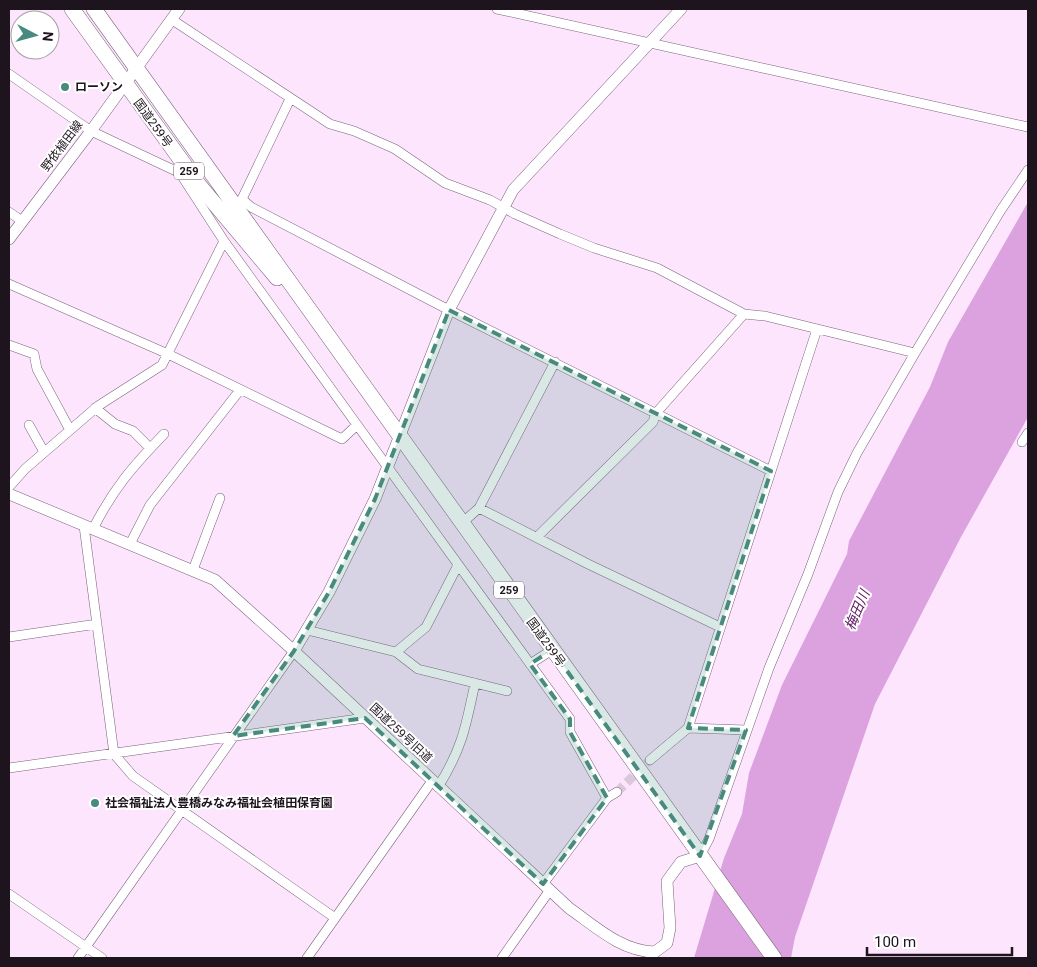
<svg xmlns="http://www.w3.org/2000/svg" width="1037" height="967" viewBox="0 0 1037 967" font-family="Roboto,'Noto Sans JP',sans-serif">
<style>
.water{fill:#dca1df}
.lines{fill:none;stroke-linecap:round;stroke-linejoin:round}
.street-tunnel{stroke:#dbc6dc;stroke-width:9;stroke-dasharray:9 4.5;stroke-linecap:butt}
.street-casing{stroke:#79647a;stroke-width:10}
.secondary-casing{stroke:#79647a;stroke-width:12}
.highway-casing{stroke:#79647a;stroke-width:16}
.street{stroke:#fff;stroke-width:9}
.secondary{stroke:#fff;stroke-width:11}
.highway{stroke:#fff;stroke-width:15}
.marked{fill:#488b7e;fill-opacity:0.2;stroke:#488b7e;stroke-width:4;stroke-dasharray:10 6;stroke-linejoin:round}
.poi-dot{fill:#488b7e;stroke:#fff;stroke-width:2}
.labels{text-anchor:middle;stroke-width:4;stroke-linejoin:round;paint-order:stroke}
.shield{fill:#fff;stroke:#615a61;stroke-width:1}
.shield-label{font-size:11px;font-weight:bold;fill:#1d141d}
.poi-label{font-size:12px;font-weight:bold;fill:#1d141d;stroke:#fff;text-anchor:start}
.street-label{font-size:12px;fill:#1d141d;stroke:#fff}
.water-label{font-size:14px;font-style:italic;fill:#5f1a65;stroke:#fff}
</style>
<rect width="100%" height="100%" fill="#fde5fe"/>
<path class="water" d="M1028 202V417L961 537 875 704 795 937 791 958H694L724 858 742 814 749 773 782 685 847 554 849 541 930 387 948 342Z"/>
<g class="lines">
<path class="street-tunnel" d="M617 792 650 760"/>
<defs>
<path id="street" d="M497 9 1028 127
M171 19 330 124 354 131 395 149 445 183 490 200 515 214 560 234 594 248 657 268 744 314 765 316 915 353
M9 74 91 131 180 173 224 241 570 719V732L607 798
M290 99 242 199 251 207 449 310 771 471
M9 212 22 221
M9 284 168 354 342 439 357 425
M9 345 34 354 37 369 70 430
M95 408 115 424 133 431 150 448
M29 425 44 452
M1022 442 1028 433
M9 487 25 469 98 406 162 365 224 241
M479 508 588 564 720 627
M461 524 479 508 555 362
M84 526 114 754 133 776 335 918
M93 529C113 489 133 466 164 434
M537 537 653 422 656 413 744 314
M130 544 150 505 240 390
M193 570 220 498
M307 630 396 652 426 627 458 565
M9 637 97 624
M396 652 418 669 507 691
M530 664 552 650
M688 728 746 730
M650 760 688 728 817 329
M9 768 365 718
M438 787C462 749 466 726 475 683
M700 856 709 839 769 668 808 574 838 492 857 453 915 353 1001 210 1028 170
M543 884 607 798 617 792
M9 894 102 958
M78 958 294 651
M307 958 432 781
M502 958 550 890"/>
<path id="secondary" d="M9 239 91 131 179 9
M9 494 215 580 294 651 569 908C596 927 621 951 655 952L667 943 670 928 667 881 681 862 700 856
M294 651 329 592 375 499 449 310 513 190 681 9"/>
<path id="highway" d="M72 9 199 185 277 278
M94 9 774 958"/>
</defs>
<use href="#street" class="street-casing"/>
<use href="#secondary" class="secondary-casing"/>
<use href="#highway" class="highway-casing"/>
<use href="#street" class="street"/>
<use href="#secondary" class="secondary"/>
<use href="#highway" class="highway"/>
</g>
<path class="marked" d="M449 310 771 471 688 728 746 730 700 856 552 650 530 664 570 719V732L607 798 543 884 365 718 233 736 294 651 329 592 375 499Z"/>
<g class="poi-dot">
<circle cx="65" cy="87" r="5"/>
<circle cx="95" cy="803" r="5"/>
</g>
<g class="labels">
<g class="shield">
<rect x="174" y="162.5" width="30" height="17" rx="4"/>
<rect x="494" y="581.5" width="30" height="17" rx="4"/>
</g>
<g class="shield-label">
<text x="189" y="175">259</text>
<text x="509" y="594">259</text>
</g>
<g class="poi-label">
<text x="75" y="91">ローソン</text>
<text x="105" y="807">社会福祉法人豊橋みなみ福祉会植田保育園</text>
</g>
<g class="street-label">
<text transform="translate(153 123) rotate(54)" y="4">国道259号</text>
<text transform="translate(62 146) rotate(-53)" y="4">野依植田線</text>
<text transform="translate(546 642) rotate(54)" y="4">国道259号</text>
<text transform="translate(401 733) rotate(43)" y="4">国道259号旧道</text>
</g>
<g class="water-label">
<text transform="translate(857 610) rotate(-67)" y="5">梅田川</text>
</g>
</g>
<rect width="1037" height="967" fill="none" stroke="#1d141d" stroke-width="20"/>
<g transform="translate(35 35) rotate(96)"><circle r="24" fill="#ffffff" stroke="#a5a1a5"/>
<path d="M0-4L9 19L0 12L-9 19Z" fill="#488b7e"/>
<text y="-8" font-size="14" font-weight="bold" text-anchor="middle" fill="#1d141d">N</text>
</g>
<path d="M867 947v8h145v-8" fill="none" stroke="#1d141d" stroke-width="2.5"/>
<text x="874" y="947" font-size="15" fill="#1d141d" stroke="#ffffff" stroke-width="4" paint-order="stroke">100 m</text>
</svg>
